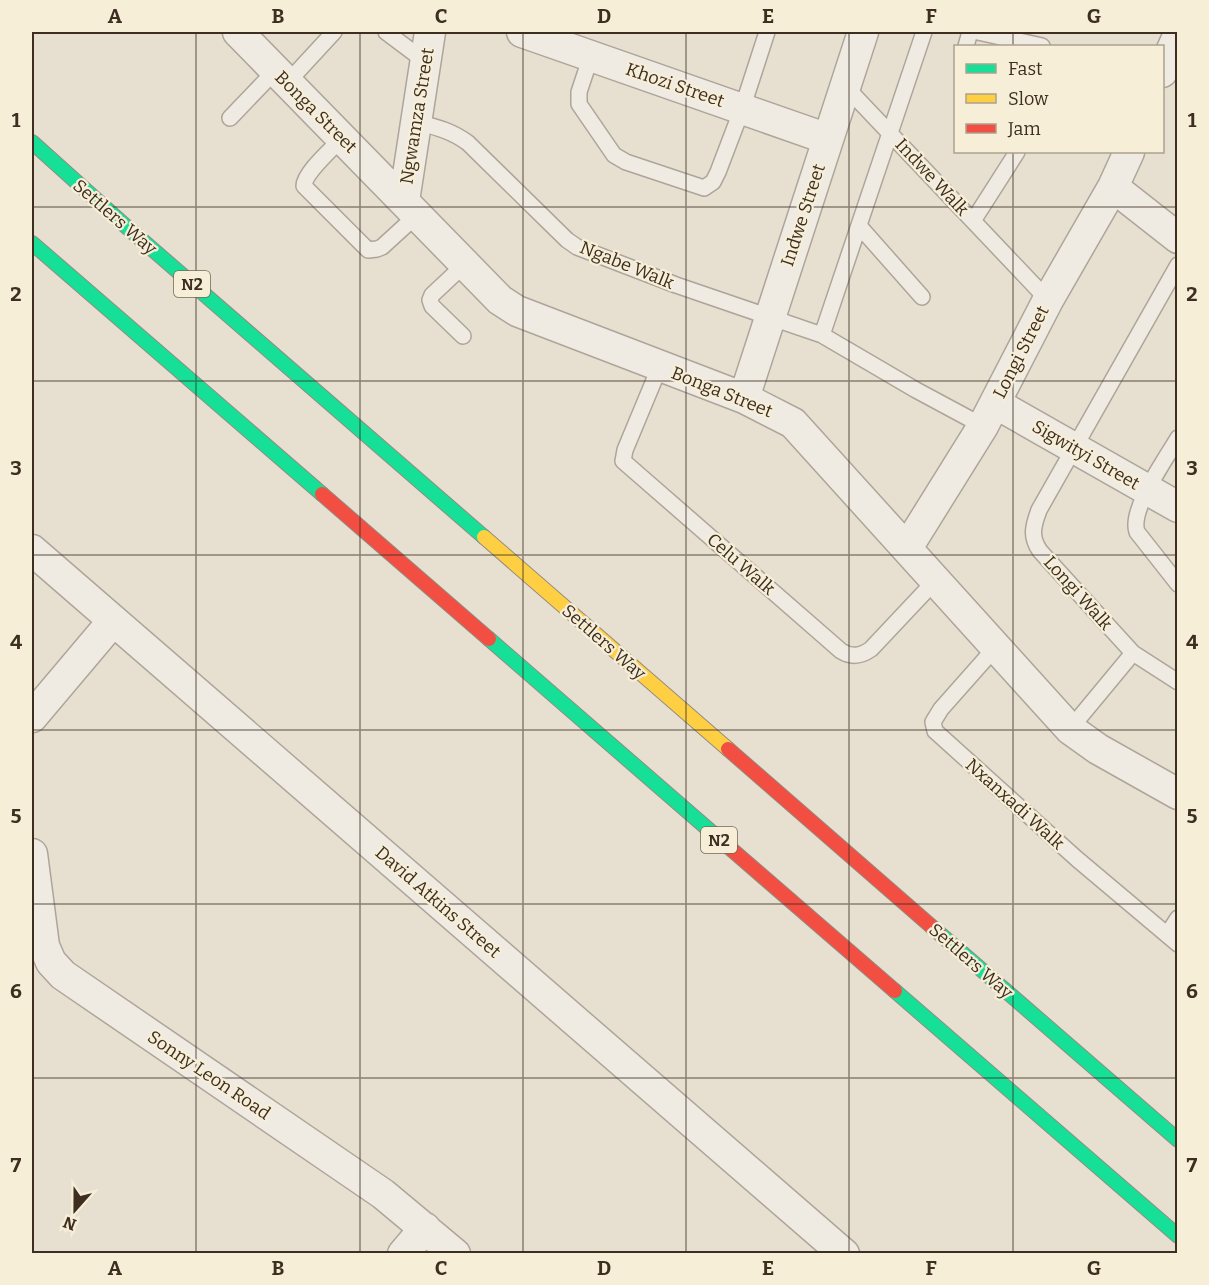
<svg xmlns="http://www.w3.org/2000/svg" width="1209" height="1285" viewBox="0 0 1209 1285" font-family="Bitter,serif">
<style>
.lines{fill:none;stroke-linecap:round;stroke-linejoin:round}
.lane-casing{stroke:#ada599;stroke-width:18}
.street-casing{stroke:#ada599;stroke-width:33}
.fast-casing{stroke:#928b80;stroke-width:16}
.slow-casing{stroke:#928b80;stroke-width:16}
.jam-casing{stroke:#928b80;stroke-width:16}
.lane{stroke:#efebe3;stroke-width:15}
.street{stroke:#efebe3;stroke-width:30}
.fast{stroke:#16e098;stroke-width:14}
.slow{stroke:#ffcf43;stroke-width:14}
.jam{stroke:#f24e42;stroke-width:14}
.grid{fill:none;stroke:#3d2e20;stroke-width:1.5;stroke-opacity:0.55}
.labels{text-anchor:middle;stroke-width:4.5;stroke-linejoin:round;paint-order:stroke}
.shield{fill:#f7eed8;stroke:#756857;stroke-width:1.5}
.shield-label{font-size:16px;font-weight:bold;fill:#3d2e20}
.street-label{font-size:18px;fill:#3d2e20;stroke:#f7eed8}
.neatline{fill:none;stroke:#3d2e20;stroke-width:2}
.grid-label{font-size:20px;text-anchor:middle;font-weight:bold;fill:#3d2e20}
</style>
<rect width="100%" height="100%" fill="#e7e0d1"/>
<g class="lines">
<defs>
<path id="lane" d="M386 32 426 62
M978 32 1042 46
M966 46 970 32
M591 56 579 92V104L614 155 626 162 704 188 713 182 718 172 742 109 767 32
M287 83 334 32
M845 86 1048 300
M230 118 275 71
M417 122C436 127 452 131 468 143L567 240 577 247 676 285 822 335 916 390 983 426
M342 138C332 149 304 173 304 186L368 250 377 249 382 247 417 215
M973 221 1017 152
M860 227 922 297
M1178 265 1039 510C1033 526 1030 537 1040 551L1133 653 1178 682
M822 335 924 32
M463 336 432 306 430 300 432 295 464 265
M660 366 625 450 623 461 841 651C852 658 861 656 871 649L935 581
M1178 438C1166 459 1129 510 1137 532L1178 584
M995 648 941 709 933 722 935 731 1077 859 1178 944
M1070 729 1133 653
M1167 935 1178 918"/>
<path id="street" d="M238 32 500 300 517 311 744 398 793 423 1070 729 1098 749 1178 794
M522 32 828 139
M1162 72 1178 36
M1113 187 1178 238
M404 201 430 32
M744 398 863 32
M995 403 1178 507
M907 548 983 426 1048 300 1113 187 1129 152
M32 550 844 1254
M32 717 113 621
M32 854 44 946 51 962 63 975 383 1194 455 1254
M403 1254 425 1228"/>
<path id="fast" d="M32 142 121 222 484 537
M32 243 322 494
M489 639 716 836
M939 933 1178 1140
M895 991 1178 1236"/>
<path id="slow" d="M484 537 728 749"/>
<path id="jam" d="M322 494 489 639
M728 749 939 933
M716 836 895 991"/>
</defs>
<use href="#lane" class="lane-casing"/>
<use href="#street" class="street-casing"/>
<use href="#fast" class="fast-casing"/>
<use href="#slow" class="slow-casing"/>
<use href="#jam" class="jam-casing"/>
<use href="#lane" class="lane"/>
<use href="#street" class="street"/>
<use href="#fast" class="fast"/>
<use href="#slow" class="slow"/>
<use href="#jam" class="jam"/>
</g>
<path class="grid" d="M196 32V1254M360 32V1254M523 32V1254M686 32V1254M849 32V1254M1013 32V46M1013 152V1254M32 207H1178M32 381H1178M32 555H1178M32 730H1178M32 904H1178M32 1078H1178"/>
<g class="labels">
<g class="shield">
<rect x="174" y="271" width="36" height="26" rx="4.5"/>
<rect x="701" y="827" width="36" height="26" rx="4.5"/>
</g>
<g class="shield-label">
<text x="192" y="290">N2</text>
<text x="719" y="846">N2</text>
</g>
<g class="street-label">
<text transform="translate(675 85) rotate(19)" y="6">Khozi Street</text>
<text transform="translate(316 112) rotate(45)" y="6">Bonga Street</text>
<text transform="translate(417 116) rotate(-81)" y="6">Ngwamza Street</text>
<text transform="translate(932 177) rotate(47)" y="6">Indwe Walk</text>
<text transform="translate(803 215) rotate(-72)" y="6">Indwe Street</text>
<text transform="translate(115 217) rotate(41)" y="6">Settlers Way</text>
<text transform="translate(627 265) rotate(22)" y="6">Ngabe Walk</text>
<text transform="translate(1021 352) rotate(-63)" y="6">Longi Street</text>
<text transform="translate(722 392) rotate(22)" y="6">Bonga Street</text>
<text transform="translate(1086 455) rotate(30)" y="6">Sigwityi Street</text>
<text transform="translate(741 564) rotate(41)" y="6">Celu Walk</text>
<text transform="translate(1078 593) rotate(48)" y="6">Longi Walk</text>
<text transform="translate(604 642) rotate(41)" y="6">Settlers Way</text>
<text transform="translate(1015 804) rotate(42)" y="6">Nxanxadi Walk</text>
<text transform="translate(438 902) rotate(41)" y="6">David Atkins Street</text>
<text transform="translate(971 961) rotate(41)" y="6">Settlers Way</text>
<text transform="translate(209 1075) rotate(34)" y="6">Sonny Leon Road</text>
</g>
</g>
<rect width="1209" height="1285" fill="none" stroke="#f7eed8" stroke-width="66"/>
<rect x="954" y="45" width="210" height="108" fill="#f7eed8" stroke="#ada18e" stroke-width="1.5"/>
<rect x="966" y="64" width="30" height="9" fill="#16e098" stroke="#ada18e" stroke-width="1.5"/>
<text x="1008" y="75" font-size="18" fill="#3d2e20">Fast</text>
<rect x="966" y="94" width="30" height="9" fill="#ffcf43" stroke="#ada18e" stroke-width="1.5"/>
<text x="1008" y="105" font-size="18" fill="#3d2e20">Slow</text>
<rect x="966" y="124" width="30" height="9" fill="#f24e42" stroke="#ada18e" stroke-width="1.5"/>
<text x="1008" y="135" font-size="18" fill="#3d2e20">Jam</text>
<g transform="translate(75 1210) rotate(201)" stroke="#f7eed8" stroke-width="4.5" paint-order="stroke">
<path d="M0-4.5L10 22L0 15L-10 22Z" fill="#3d2e20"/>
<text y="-9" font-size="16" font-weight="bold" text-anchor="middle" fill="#3d2e20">N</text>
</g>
<rect x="33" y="33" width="1143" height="1219" class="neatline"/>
<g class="grid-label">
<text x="115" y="23">A</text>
<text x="278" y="23">B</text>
<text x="441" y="23">C</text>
<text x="604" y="23">D</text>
<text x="768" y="23">E</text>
<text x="931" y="23">F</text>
<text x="1094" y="23">G</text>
<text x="16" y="127">1</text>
<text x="1192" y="127">1</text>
<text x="16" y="301">2</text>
<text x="1192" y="301">2</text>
<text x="16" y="475">3</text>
<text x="1192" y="475">3</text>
<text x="16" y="649">4</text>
<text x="1192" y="649">4</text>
<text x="16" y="823">5</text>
<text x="1192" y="823">5</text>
<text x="16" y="998">6</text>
<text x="1192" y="998">6</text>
<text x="16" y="1172">7</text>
<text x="1192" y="1172">7</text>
<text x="115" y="1275">A</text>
<text x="278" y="1275">B</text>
<text x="441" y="1275">C</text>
<text x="604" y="1275">D</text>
<text x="768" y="1275">E</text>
<text x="931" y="1275">F</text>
<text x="1094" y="1275">G</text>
</g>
</svg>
